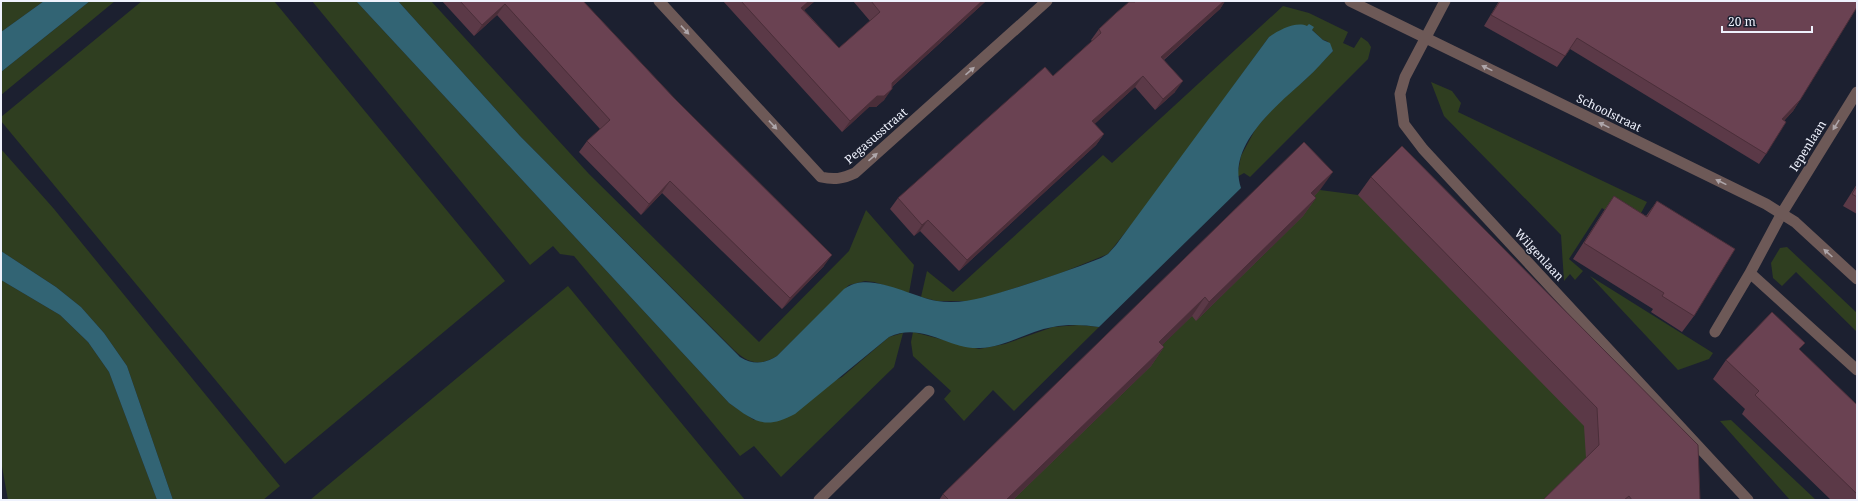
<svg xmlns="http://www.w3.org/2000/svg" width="1858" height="501" viewBox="0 0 1858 501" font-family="'Noto Serif',serif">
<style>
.green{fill:#2f3e20}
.water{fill:#326474}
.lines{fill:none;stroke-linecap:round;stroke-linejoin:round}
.service{stroke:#6d5957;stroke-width:11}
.minor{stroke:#6d5957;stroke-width:11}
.wall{fill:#5b3947}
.shaded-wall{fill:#4a2e39}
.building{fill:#6a4252;stroke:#4a2e39}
.oneway{fill:#aea6aa}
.labels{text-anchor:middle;stroke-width:3.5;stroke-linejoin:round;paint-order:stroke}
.street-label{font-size:12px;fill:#eff2fd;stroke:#1c2030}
</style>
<rect width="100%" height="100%" fill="#1c2030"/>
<path class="green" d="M1 1H44L1 32Z
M90 1H115L1 95V72Z
M142 1H274L505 281 285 464 1 121V117Z
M312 1H356L729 403 754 420 842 377 889 337 903 333 894 367 781 477 754 446 740 456 574 256 560 254 553 246 530 265Z
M398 1H431L589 174 759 342 849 251 866 210 914 265 909 293 874 282 865 281 849 285 777 356C757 368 746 362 731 347L520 136Z
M1283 6 1309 13 1348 32 1343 43 1354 48 1361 37 1368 42 1371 47 1368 59 1250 177 1244 173 1237 177 1241 156 1256 128 1277 104 1307 78 1333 51 1327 41 1323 40 1308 26H1293L1269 37 1144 209 1108 254 1061 273 975 301H937L921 297 927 271 953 292 1103 155 1112 163Z
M1431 82 1452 91 1461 103 1458 112 1647 202 1633 228 1602 208 1569 259 1583 271 1575 280 1570 274 1564 281 1561 235 1444 116Z
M1 149 54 209 280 486 263 500H173L127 366 104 333 81 307 56 287 1 251Z
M1390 164 1686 500H943L1320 190 1358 195Z
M1787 247 1857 313V332L1796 272 1782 286 1773 278 1771 263 1780 248Z
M1590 276 1713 353 1709 359 1678 370Z
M1 280 60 315 88 342 109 372 157 500H8L1 461Z
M568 286 745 500H310Z
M1079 325 1099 327 1014 411 993 390 964 421 944 399 951 391 913 356 911 342 913 332 979 349 1005 344 1053 327Z
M1731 420 1816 500H1790L1720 421Z"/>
<path class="water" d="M44 1H90L1 72V32Z
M356 1H398L520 136 740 357C753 365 764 364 777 356L844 289C869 270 909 296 937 301 965 305 988 296 1015 288 1044 279 1073 269 1101 258L1108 254 1116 245 1269 37C1279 30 1296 21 1307 26L1309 24 1314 27 1312 30 1323 40 1330 43 1333 51C1324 60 1316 70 1307 78 1279 104 1226 144 1241 188L1099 327C1084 325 1068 324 1053 327 1028 331 1006 347 980 348 949 350 923 321 889 337L795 414C765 430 755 422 729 403Z
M1 251 56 287 81 307 104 333 127 366 173 500H157L109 372 88 342 60 315 1 280Z"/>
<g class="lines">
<path class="service" d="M1782 213 1750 273 1857 370
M1715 332 1750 273
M819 500 929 391"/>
<path class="minor" d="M659 1 821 177C834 180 842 179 855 173L1047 1
M1350 1 1766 204 1795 222 1857 279
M1445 1 1405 77 1400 94 1404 124 1423 149 1748 500
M1782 213 1857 92"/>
</g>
<path class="wall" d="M442 1H583L824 266 782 309 662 193 641 215 579 152 587 141 600 129 497 15 474 36Z
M723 1H815L804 10 839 48 870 21 853 1H986L892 87 884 100 876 107H869L842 132Z
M1136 1H1225L1220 9 1164 60 1175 92 1155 110 1135 87 1094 124 1104 134 1096 145 959 271 920 231 914 236 890 209 898 198 1053 76 1092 41 1091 40 1099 29Z
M1499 1H1857L1800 100 1793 111 1784 121 1766 154 1759 164 1570 49 1557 67 1484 26Z
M1371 177 1700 500H1543L1586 458 1584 426 1358 195Z
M1857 184V214L1843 206Z
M1320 190 1314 196 1316 198 1303 216 1196 321 1192 316 1162 345 1164 347 1151 366 1013 500H939L943 494Z
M1614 196 1646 216 1657 201 1694 316 1682 332 1651 312 1653 309 1573 259 1603 212Z
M1800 350 1857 405V500H1831L1742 414 1745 409 1713 379 1726 360Z"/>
<path class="shaded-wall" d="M809 1H815L794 19 801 8Z
M982 1H986L884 94 892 83Z
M1224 1H1225L1220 9 1154 68 1161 57Z
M505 4 497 15 474 36 482 25Z
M1143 76 1135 87 1085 133 1092 121Z
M1183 81 1175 92 1155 110 1163 99Z
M892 89 884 100 876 107H869L842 132 850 121 877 96Z
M1800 100 1793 111 1775 130 1782 119Z
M1104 134 1096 145 959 271 967 260Z
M1333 172 1320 190 1298 212 1311 193Z
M670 181 662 193 641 215 649 204Z
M1316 198 1303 216 1196 321 1209 302Z
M928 220 920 231 914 236 922 225Z
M832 255 824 266 782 309 790 298Z
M1205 297 1192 316 1146 361 1159 342Z
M1164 347 1151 366 1013 500H1006Z"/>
<path class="building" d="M460 1H583L675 99 832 255 790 298 670 181 649 204 587 141 610 120 505 4 482 25Z
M741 1H809L801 8 839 48 880 12 871 1H982L892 83V89L884 96H877L850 121Z
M1136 1H1224L1161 57 1183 81 1163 99 1143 76 1092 121 1104 134 967 260 928 220 922 225 898 198 1045 67 1053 76 1101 33 1099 29 1116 13 1129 2H1135Z
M1500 1H1857V7L1800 100 1782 119 1786 122 1766 154 1577 38 1565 56 1491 15Z
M1304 142 1333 172 1311 193 1316 198 1209 302 1205 297 1159 342 1164 347 1006 500H949L943 494Z
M1402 146 1698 445 1700 500H1632L1629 496 1624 500H1543L1599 445 1597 408 1371 177Z
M1857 186V197L1852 194Z
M1614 196 1647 217 1657 201 1735 249 1694 316 1662 296 1664 293 1584 243Z
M1772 312 1805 343 1799 349 1857 405V494L1755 395 1759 391 1726 360Z"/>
<defs><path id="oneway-solid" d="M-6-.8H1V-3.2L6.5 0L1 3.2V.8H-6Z"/></defs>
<g class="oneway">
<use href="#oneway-solid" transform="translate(685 30) rotate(47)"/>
<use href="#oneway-solid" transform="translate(1487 68) rotate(-154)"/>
<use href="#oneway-solid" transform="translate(970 71) rotate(-41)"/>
<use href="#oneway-solid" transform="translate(773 125) rotate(47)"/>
<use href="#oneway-solid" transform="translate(1604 125) rotate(-154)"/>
<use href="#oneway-solid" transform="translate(1836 125) rotate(122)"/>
<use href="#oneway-solid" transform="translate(873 157) rotate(-41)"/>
<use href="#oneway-solid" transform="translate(1721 182) rotate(-154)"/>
<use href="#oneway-solid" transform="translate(1828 253) rotate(-138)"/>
</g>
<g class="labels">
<g class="street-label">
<text transform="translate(1609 113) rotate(26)" y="4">Schoolstraat</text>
<text transform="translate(876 136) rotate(-41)" y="4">Pegasusstraat</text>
<text transform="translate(1808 146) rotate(-58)" y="4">Iepenlaan</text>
<text transform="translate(1539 255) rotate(47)" y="4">Wilgenlaan</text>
</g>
</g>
<rect width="1858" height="501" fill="none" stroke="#eff2fd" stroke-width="4"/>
<path d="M1722 26v6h90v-6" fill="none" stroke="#eff2fd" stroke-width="2"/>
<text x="1728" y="26" font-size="12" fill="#eff2fd" stroke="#1c2030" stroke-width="3" paint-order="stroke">20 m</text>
</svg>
